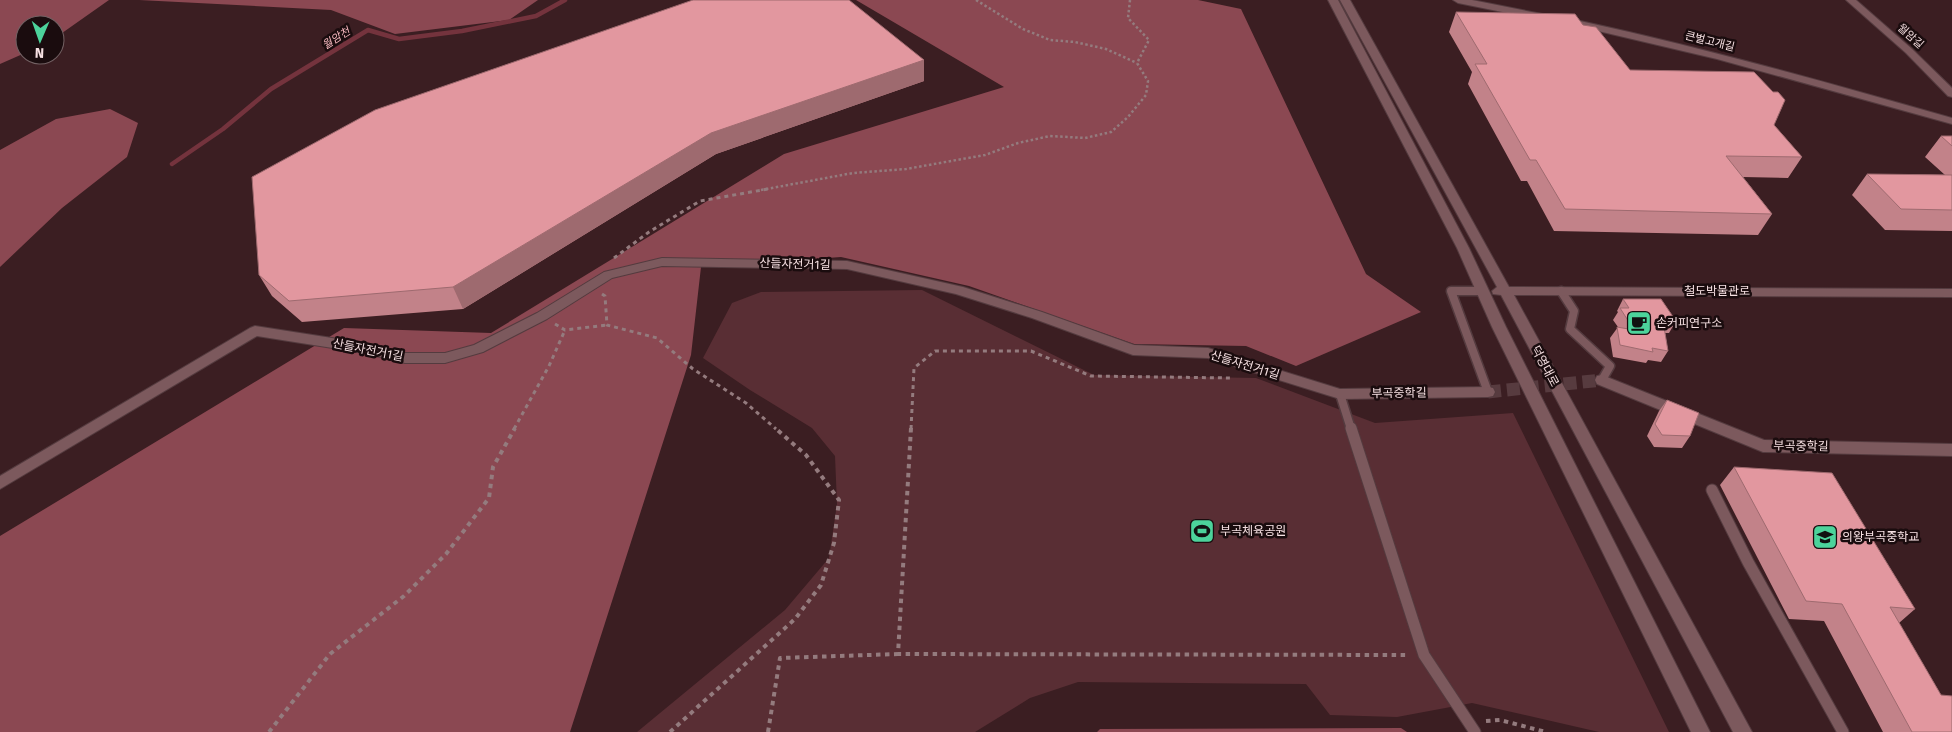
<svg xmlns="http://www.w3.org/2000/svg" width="1952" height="732" viewBox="0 0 1952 732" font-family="'Fira Sans','Noto Sans KR',sans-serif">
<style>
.green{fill:#592e34}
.forest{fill:#8b4852}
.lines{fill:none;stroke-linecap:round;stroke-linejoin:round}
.stream{stroke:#74333d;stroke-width:4.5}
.minor-tunnel{stroke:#573b3f;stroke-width:13;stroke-dasharray:13 6;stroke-linecap:butt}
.service-far1-casing{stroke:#543b3f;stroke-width:11}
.service-casing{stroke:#543b3f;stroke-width:13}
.minor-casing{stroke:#543b3f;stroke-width:2}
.tertiary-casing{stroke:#543b3f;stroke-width:2}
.path-far2{stroke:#947b7e;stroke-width:2.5;stroke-dasharray:2.5 2.5;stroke-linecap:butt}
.path-far1{stroke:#947b7e;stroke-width:3;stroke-dasharray:4 4;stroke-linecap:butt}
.path{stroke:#947b7e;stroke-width:4;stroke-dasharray:4.5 4.5;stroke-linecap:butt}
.service-far1{stroke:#7c595d;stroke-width:8}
.service{stroke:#7c595d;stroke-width:11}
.minor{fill:#7c595d;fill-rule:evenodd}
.tertiary{fill:#7c595d;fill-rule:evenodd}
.wall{fill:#c28289}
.shaded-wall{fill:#9e6a6f}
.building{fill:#e2979f;stroke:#9e6a6f}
.labels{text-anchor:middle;stroke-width:5;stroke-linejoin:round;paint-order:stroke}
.far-street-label{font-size:11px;fill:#f7e1e3;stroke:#1a0c0e}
.far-water-label{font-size:11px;font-style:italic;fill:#f9bac1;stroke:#1a0c0e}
.street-label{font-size:12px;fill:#f7e1e3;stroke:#1a0c0e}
.poi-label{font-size:12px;fill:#f7e1e3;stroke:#1a0c0e;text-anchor:start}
</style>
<rect width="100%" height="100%" fill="#3b1e22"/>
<path class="green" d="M922 290 1094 375 1256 378 1375 423 1513 413 1669 732H1599L1472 703 1397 717 1330 715 1306 684 1078 682 1030 698 975 732H637L785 610 829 558 837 504 835 456 812 428 750 390 703 358 732 303 761 292Z"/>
<path class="forest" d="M0 0H109L55 38V25H25V53L0 64Z
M139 0H538L509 20 395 34 331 10Z
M856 0H1198L1241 9 1366 274 1421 312 1296 366 1246 346 1134 344 969 286 841 257 701 267 691 355 570 732H0V536L344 328 491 333 784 154 1004 87Z
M110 109 138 123 127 157 62 208 0 267V150L56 119Z
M1401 728 1407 732H1097L1100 729Z"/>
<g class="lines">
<path class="stream" d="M172 164 223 129 271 89 368 30 399 39 462 31 536 16 565 0"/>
<path class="minor-tunnel" d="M1488 392 1602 380"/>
<defs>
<path id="service-far1" d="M1483 291H1451L1488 392
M1561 291 1574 311 1570 329 1610 366 1602 380
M1340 394 1351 429"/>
<path id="service" d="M1351 428 1424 655 1475 732
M1712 490 1748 562 1843 732"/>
<path id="minor" d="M1453 0H1472L1542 14 1547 17 1542 20 1458 3Z
M1846 0H1856L1912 49 1952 88V97L1948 96 1906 53Z
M1580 21C1705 48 1829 83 1952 118V124L1717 59 1577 26V22Z
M662 258 847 261 963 287 1042 312 1134 345 1208 348 1340 389 1488 387 1493 388 1495 392 1493 396 1488 397 1340 399 1208 358 1133 355 1032 318 956 294 847 269 662 266 612 278 547 319 483 352 445 363H405L364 353 257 336 0 489V476L250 328 255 326 364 343 405 353H445L474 345 537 313 604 272Z
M1602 375 1764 440 1952 444V456L1763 452 1597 384 1595 380 1597 376Z"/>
<path id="tertiary" d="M1328 0H1338L1469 248 1506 327 1710 732H1691L1492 327 1457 248Z
M1340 0H1350L1509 287 1952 289V297L1514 295 1752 732H1733L1501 295 1493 294 1492 291 1497 287Z"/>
</defs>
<use href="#service-far1" class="service-far1-casing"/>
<use href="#service" class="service-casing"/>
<use href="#minor" class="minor-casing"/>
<use href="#tertiary" class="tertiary-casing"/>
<path class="path-far2" d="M976 0 1023 29 1050 40 1075 42 1106 49 1137 63
M761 190 853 173 906 169 985 155 1018 143 1050 136 1085 138 1111 132 1128 117 1146 95 1148 81 1137 63 1149 40 1128 18 1130 0"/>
<path class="path-far1" d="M614 258 649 232 700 201 768 189
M602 294 605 296 607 325 657 338 693 369 746 403 776 429
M555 324 565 330 607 325
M514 429 549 366 565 330
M911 429 914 368 935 351H1031L1091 376 1232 378"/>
<path class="path" d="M911 428 898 654 1409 655
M1486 721 1500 720 1546 732
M269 732 330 654 404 596 446 554 489 498 493 467 515 428
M670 732 795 619 821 585 834 543 839 500 806 455 775 428
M768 732 780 658 898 654"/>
<use href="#service-far1" class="service-far1"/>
<use href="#service" class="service"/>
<use href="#minor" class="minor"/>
<use href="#tertiary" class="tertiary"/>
</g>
<path class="wall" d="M1456 12 1583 25 1630 70 1774 125 1802 157 1788 178 1743 177 1772 214 1758 235 1554 231 1527 181H1521L1468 84 1472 72 1449 32Z
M924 60V81L716 154 463 309 302 322 272 296 259 275Z
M1941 136H1952V231L1885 230 1852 195 1867 174 1945 175 1925 157Z
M1623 299 1676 321 1669 333H1665L1668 351 1661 362 1648 360 1646 363 1613 357 1610 338 1618 327 1613 320 1618 312 1617 311Z
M1667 400 1690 436 1682 448 1654 447 1647 436 1659 411Z
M1734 467 1915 609 1899 623 1941 695 1952 732H1883L1824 621 1789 619 1720 485Z"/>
<path class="shaded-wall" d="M924 60V81L716 154 463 309 453 287 711 133Z"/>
<path class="building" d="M693 0H849L924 60 711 133 453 287 289 301 259 275 252 177 375 110Z
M1456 12 1575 14 1583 25 1596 27 1630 70 1754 72 1773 92H1778L1785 100 1774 125 1802 157 1726 156 1772 214 1565 209 1536 160H1530L1475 64H1487Z
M1941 136H1952V146Z
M1867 174 1952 175V210L1901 209Z
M1623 299H1661L1676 321H1663L1668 351 1652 348 1653 352 1620 345 1617 327 1634 330 1620 308H1629Z
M1667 400 1699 413 1690 436 1662 435 1655 424Z
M1734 467 1832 473 1915 609 1890 607 1941 695 1952 696V732H1912L1842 604 1806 601Z"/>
<defs>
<symbol id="cafe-square" viewBox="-11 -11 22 22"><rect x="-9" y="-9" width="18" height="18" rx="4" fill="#4cd39b" stroke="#1a0c0e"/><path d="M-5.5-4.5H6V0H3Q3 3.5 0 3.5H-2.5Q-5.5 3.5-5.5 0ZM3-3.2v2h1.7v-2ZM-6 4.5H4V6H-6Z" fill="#111"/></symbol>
<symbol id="stadium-square" viewBox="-11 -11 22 22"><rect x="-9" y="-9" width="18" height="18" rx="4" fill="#4cd39b" stroke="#1a0c0e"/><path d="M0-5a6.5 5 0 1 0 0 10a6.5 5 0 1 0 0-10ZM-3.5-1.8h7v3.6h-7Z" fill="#111"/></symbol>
<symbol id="school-square" viewBox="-11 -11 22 22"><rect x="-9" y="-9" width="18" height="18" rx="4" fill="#4cd39b" stroke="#1a0c0e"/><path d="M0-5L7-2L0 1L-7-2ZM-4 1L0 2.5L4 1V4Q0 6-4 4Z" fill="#111"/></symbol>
</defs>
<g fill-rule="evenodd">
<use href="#cafe-square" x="1625" y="309" width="28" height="28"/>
<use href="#stadium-square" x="1188" y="517" width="28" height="28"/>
<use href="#school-square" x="1811" y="523" width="28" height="28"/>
</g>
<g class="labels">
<g class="far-street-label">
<text transform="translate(1911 36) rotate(42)" y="4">월암길</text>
<text transform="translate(1710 41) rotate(14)" y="4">큰벌고개길</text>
</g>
<g class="far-water-label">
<text transform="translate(336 38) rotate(-32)" y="4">월암천</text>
</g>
<g class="street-label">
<text transform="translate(795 264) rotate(2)" y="4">산들자전거1길</text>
<text x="1717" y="295">철도박물관로</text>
<text transform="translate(368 350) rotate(11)" y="4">산들자전거1길</text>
<text transform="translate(1245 365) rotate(17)" y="4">산들자전거1길</text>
<text transform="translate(1545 366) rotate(62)" y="4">덕영대로</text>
<text transform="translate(1399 393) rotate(-1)" y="4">부곡중학길</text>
<text transform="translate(1801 446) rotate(1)" y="4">부곡중학길</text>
</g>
<g class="poi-label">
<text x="1656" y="327">손커피연구소</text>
<text x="1220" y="535">부곡체육공원</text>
<text x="1842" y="541">의왕부곡중학교</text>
</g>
</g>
<g transform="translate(40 40) rotate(182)"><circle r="24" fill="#1a0c0e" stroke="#726163"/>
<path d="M0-4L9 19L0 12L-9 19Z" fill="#4cd39b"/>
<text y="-8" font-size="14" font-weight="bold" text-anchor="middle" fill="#f7e1e3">N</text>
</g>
</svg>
